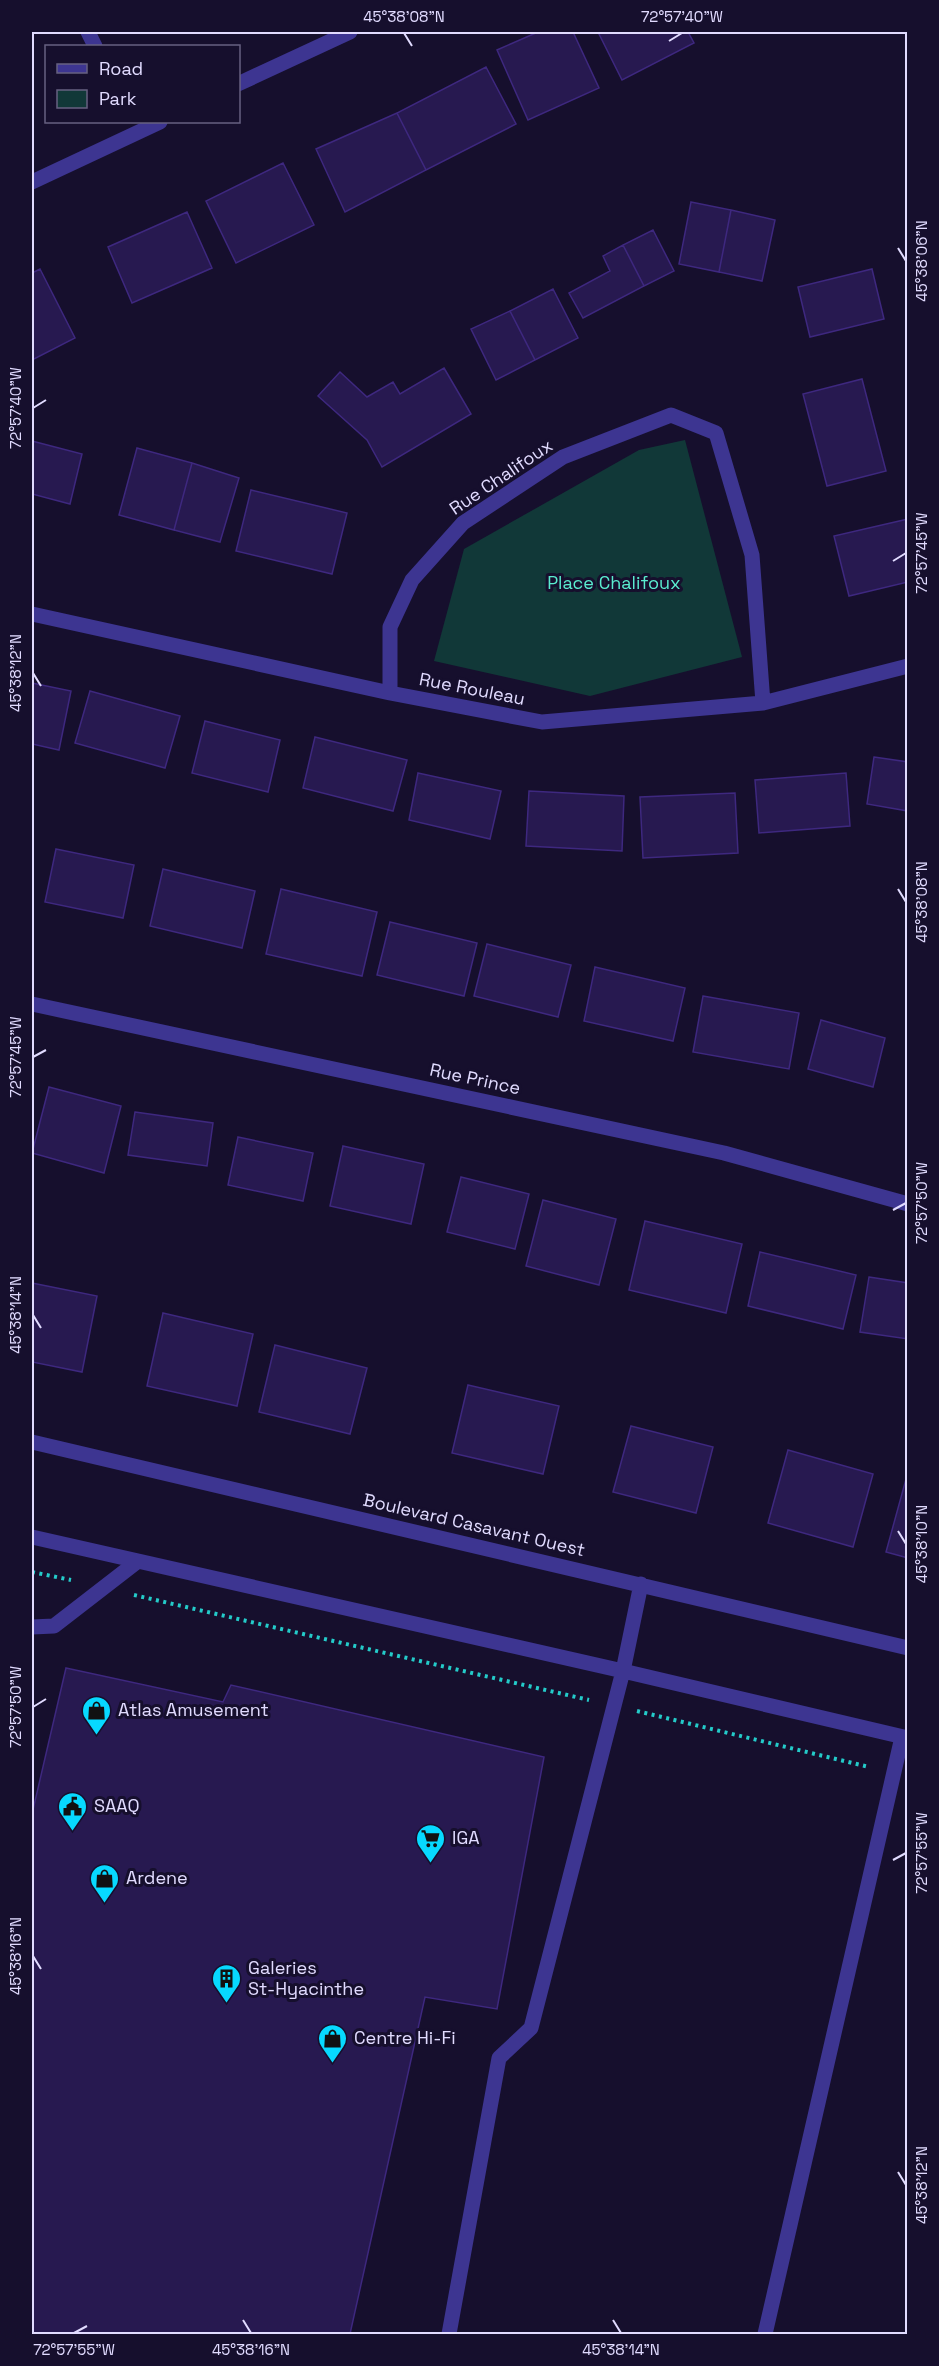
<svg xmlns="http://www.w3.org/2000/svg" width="939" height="2366" viewBox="0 0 939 2366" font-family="'Space Grotesk',sans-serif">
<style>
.green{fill:#113838}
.building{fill:#271950;stroke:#3e287f;stroke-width:1.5}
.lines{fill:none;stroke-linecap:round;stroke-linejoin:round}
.path{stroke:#24cbc9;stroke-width:4;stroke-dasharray:3 4.5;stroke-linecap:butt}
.minor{stroke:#3d3591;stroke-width:15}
.ticks{fill:none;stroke:#e1dbff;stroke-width:2}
.labels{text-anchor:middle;stroke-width:6;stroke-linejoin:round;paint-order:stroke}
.street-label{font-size:18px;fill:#e1dbff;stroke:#160f2d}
.park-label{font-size:18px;fill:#5aeccf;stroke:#160f2d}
.poi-label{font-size:18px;fill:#e1dbff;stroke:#160f2d;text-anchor:start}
.neatline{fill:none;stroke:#e1dbff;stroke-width:2}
.ticks-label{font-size:15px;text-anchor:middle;fill:#e1dbff}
</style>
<rect width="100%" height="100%" fill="#160f2d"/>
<path class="green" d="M685 440 742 657 590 696 434 661 464 549 639 450Z"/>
<path class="building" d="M538 32H573L599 88 528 120 497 50Z
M598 32H688L694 43 622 80Z
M486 67 516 124 426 170 397 113Z
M397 113 426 170 345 212 316 149Z
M283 163 314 225 236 263 206 201Z
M691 202 731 210 719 272 679 264Z
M731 210 775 220 762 281 719 272Z
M187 212 212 268 132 303 108 247Z
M653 230 674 271 644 286 623 245Z
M623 245 644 286 583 318 569 293 610 271 603 256Z
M40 269 75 338 32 360V273Z
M872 269 884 319 810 337 798 287Z
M553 289 578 338 535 360 510 311Z
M510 311 535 360 496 380 471 329Z
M444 368 471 414 382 467 367 440 318 396 340 372 367 397 393 382 400 394Z
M862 379 886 471 827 486 803 394Z
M32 441 82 454 70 504 32 494Z
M137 448 192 463 174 530 119 515Z
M192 463 239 478 220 542 174 530Z
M251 490 347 513 332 574 236 551Z
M908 519V582L849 596 834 536Z
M32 683 71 691 59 750 32 744Z
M90 691 180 716 165 768 75 743Z
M205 721 280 740 268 792 192 773Z
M315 737 407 760 393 811 303 788Z
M874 757 908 762V811L867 804Z
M418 773 501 791 490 839 409 820Z
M846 773 850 826 759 833 755 780Z
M529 791 624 796 622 851 526 846Z
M735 793 738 853 643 858 640 797Z
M56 849 134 865 123 918 45 902Z
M163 869 255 891 242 948 150 926Z
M281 889 377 912 362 976 266 954Z
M390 922 477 943 464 996 377 975Z
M487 944 571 965 558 1017 474 996Z
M595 967 685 988 673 1041 584 1021Z
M703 996 799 1013 789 1069 693 1052Z
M821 1020 885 1038 873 1087 808 1069Z
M49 1087 121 1106 104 1173 32 1153Z
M135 1112 213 1123 207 1166 128 1155Z
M238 1137 313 1153 303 1201 228 1185Z
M343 1146 424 1164 411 1224 330 1206Z
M461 1177 529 1194 515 1249 447 1232Z
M543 1200 616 1219 599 1285 526 1266Z
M645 1221 742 1244 726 1313 629 1290Z
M760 1252 856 1275 843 1329 748 1306Z
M869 1277 908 1283V1339L860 1332Z
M32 1283 97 1296 82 1372 32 1362Z
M163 1313 253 1334 237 1406 147 1386Z
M275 1345 367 1368 350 1434 259 1412Z
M468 1385 559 1406 543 1474 452 1453Z
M631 1426 713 1447 696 1513 613 1492Z
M788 1450 873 1474 853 1547 768 1523Z
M906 1479 908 1480V1558L886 1552Z
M66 1668 223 1702 231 1685 544 1757 497 2009 425 1997 350 2334H32V1814Z"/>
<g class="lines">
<path class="path" d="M32 1572 71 1580
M134 1595 589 1700
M637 1711 869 1767"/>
<path class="minor" d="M88 32 95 46
M238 84 350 32
M32 182 160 122
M32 614 390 693 542 722 763 703 908 666
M390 693V627L412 580 463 523 563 457 671 415 716 433 752 555 763 703
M32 1004 724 1153 908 1204
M32 1442 908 1648
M32 1537 623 1671 908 1738
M32 1627 54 1626 138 1561
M449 2334 499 2058 531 2028 623 1671 641 1584
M765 2334 902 1737"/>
</g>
<path class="ticks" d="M404 33 412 46M669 41 682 33M898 248 906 261M33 408 46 400M893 561 906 553M33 673 41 686M898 889 906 902M33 1057 46 1050M893 1210 906 1203M33 1315 41 1328M898 1531 906 1544M33 1707 46 1699M893 1860 906 1853M33 1956 41 1969M898 2172 906 2185M243 2320 251 2333M613 2320 621 2333M74 2333 87 2326"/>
<defs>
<symbol id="shop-pin" viewBox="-11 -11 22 30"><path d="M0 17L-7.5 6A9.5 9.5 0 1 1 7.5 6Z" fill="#07d9ff" stroke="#160f2d"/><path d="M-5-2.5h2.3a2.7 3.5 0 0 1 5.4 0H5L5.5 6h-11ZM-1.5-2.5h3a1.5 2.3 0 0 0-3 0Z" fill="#111"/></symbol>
<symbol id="civic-pin" viewBox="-11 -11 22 30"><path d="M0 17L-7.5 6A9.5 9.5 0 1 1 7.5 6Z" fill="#07d9ff" stroke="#160f2d"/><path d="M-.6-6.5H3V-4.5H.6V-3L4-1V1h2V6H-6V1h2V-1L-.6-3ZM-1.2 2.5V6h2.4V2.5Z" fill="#111"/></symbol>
<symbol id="supermarket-pin" viewBox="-11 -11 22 30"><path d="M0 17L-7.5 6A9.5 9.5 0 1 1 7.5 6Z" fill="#07d9ff" stroke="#160f2d"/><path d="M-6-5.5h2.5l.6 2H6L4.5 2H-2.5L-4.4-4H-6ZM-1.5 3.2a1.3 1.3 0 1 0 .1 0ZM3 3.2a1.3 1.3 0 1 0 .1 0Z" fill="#111"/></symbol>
<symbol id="building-pin" viewBox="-11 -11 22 30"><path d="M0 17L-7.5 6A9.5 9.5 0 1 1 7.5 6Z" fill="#07d9ff" stroke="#160f2d"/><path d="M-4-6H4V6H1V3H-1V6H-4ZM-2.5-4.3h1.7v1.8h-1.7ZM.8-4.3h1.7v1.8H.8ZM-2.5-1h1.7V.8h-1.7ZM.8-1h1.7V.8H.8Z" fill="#111"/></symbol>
</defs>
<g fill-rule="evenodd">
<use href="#shop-pin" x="80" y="1694" width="33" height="45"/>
<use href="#civic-pin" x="56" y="1790" width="33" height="45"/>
<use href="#supermarket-pin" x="414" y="1822" width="33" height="45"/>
<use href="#shop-pin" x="88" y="1862" width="33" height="45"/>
<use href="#building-pin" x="210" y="1962" width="33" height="45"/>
<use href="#shop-pin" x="316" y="2022" width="33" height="45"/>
</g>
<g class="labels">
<g class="street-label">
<text transform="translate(501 477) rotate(-34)" y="6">Rue Chalifoux</text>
<text transform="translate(472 689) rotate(11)" y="6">Rue Rouleau</text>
<text transform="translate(475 1079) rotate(12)" y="6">Rue Prince</text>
<text transform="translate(474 1525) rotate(13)" y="6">Boulevard Casavant Ouest</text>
</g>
<g class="park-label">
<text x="614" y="589">Place Chalifoux</text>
</g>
<g class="poi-label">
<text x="118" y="1716">Atlas Amusement</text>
<text x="94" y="1812">SAAQ</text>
<text x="452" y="1844">IGA</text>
<text x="126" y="1884">Ardene</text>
<text x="248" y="1974">Galeries<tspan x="248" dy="21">St-Hyacinthe</tspan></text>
<text x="354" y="2044">Centre Hi-Fi</text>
</g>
</g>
<rect width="939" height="2366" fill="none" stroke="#160f2d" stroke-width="66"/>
<rect x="45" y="45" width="195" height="78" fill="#160f2d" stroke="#676181" stroke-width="1.5"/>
<rect x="57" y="64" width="30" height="9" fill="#3d3591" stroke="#676181" stroke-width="1.5"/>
<text x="99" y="75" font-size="18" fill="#e1dbff">Road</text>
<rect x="57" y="90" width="30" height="18" fill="#113838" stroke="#676181" stroke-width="1.5"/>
<text x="99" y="105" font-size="18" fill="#e1dbff">Park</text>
<rect x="33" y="33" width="873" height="2300" class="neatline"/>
<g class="ticks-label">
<text x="404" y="22">45°38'08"N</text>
<text x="682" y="22">72°57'40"W</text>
<text transform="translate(922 261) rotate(-90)" y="5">45°38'06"N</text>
<text transform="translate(16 408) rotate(-90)" y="5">72°57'40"W</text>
<text transform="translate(922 553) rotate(-90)" y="5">72°57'45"W</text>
<text transform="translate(16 673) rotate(-90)" y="5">45°38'12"N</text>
<text transform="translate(922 902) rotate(-90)" y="5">45°38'08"N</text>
<text transform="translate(16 1057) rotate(-90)" y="5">72°57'45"W</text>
<text transform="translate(922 1203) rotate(-90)" y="5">72°57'50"W</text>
<text transform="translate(16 1315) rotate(-90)" y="5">45°38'14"N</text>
<text transform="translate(922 1544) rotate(-90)" y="5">45°38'10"N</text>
<text transform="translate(16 1707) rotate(-90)" y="5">72°57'50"W</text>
<text transform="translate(922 1853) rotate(-90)" y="5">72°57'55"W</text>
<text transform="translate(16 1956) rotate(-90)" y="5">45°38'16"N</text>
<text transform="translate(922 2185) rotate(-90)" y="5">45°38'12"N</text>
<text x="74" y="2355">72°57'55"W</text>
<text x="251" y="2355">45°38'16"N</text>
<text x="621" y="2355">45°38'14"N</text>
</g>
</svg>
